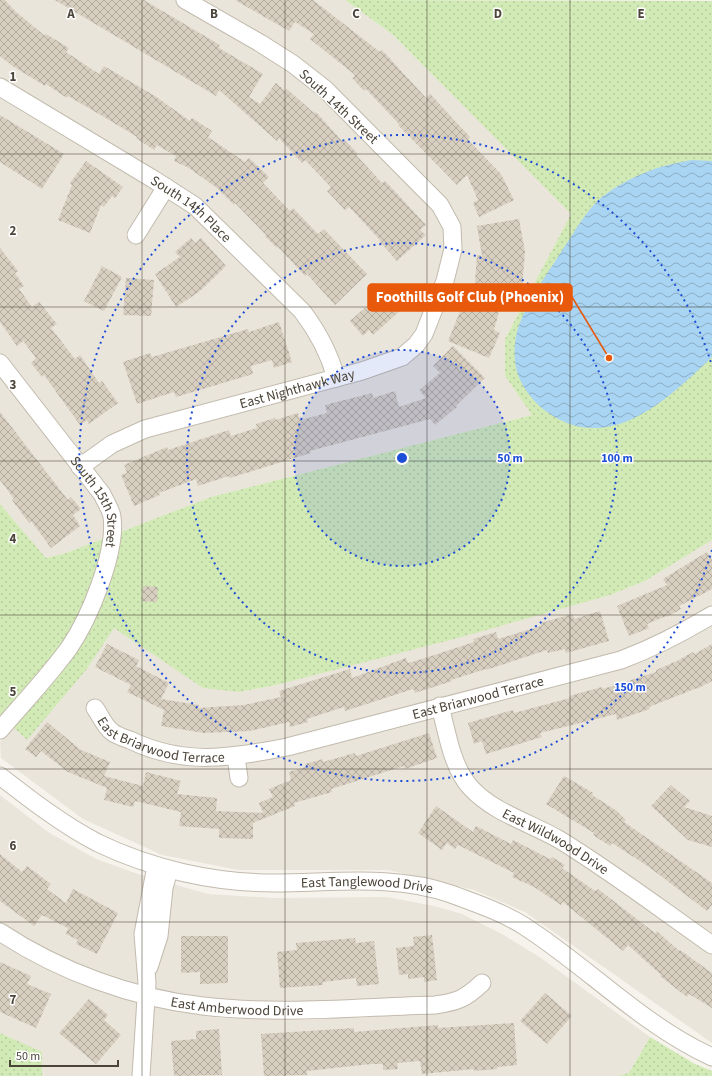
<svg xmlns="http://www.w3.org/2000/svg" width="712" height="1076" viewBox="0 0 712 1076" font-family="'Source Sans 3',sans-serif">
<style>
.residential{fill:#eae5da}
.grass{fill:url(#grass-dots)}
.water{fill:url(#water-waves)}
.building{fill:url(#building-cross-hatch)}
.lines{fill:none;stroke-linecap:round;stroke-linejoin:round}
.minor-casing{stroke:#c2bbae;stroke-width:19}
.minor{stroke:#fff;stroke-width:17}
.grid{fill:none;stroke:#4b4439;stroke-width:1;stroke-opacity:0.55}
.ring{fill:none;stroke:#1d4ed8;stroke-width:2;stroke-dasharray:2 4}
.labels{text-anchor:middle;stroke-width:3;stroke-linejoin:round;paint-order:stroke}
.street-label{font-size:14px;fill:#4b4439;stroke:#fff}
.grid-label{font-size:13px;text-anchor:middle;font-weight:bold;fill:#4b4439;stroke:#fff;stroke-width:3;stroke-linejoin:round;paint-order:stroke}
.centre{fill:#1d4ed8;stroke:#fff;stroke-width:2}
.ring-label{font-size:12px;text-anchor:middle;font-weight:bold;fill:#1d4ed8;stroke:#fff;stroke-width:3;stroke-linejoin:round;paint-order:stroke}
.leader{fill:none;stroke:#e8590c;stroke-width:1.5}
.callout-dot{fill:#e8590c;stroke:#fff;stroke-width:1.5}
.callout{fill:#e8590c;stroke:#e8590c;stroke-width:1.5}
.callout-label{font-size:15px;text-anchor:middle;font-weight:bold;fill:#fff}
</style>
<defs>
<pattern id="grass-dots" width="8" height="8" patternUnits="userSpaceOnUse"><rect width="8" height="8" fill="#d2eab5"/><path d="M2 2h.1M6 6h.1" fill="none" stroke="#b6ca9c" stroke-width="1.8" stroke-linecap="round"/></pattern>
<pattern id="water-waves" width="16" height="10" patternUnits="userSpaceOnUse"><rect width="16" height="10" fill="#a9d4f2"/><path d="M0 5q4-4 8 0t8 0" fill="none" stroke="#8caec5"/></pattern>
<pattern id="building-cross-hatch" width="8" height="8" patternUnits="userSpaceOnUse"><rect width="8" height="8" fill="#d8cfc1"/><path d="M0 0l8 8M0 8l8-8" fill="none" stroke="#b1aa9e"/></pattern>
</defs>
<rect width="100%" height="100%" fill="#f6f3ec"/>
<path class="residential" d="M0 0H345L392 34 571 214 505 339V376L533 415 211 497 66 553 46 558 0 504Z
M712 540V1043L525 912 474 890 388 870H238L162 855 83 819 1 758 0 742 63 669 114 628 239 692 276 685 610 595 645 581Z
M0 795 48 832 96 859 135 873 208 894 274 898 387 897 434 906 462 914 502 934 541 958 650 1037 629 1073 618 1076H42L41 1052 0 1033Z"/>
<path class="grass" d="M345 0 712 1V540L645 581 610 595 458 638 276 685 239 692 203 688 114 628 86 670 27 740 0 715V504L46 558 66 553 211 497 532 415 505 376V339L571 214 392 34Z
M0 1033 42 1052V1076H0Z
M650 1037 695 1064 712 1071V1076H618L629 1073Z"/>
<path class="water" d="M692 160 712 161V357C667 400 607 459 543 409 529 397 516 379 515 360 514 349 515 336 519 325 529 298 548 273 563 249 576 230 586 210 603 196 630 176 659 165 692 160Z"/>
<path class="building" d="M0 0H5L15 11 45 36 46 34 69 48 66 52 99 74 104 66 155 96 190 121 192 118 212 131 208 137 245 162 249 158 269 177 263 183 290 211 293 208 318 234 324 229 367 274 335 305 307 274 305 276 278 247 277 248 265 236 266 235 235 203 234 205 217 188 189 168 174 161 176 156 157 145 154 150 136 138 137 137 104 117 68 96 67 98 46 84 45 86 11 65 0 56Z
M55 0H144L220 45 219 48 263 74 249 97 260 104 276 83 285 91 287 89 314 113 316 112 343 142 345 140 358 154 356 155 382 183 385 181 403 200 426 225 420 230 426 235 397 261 379 241 380 240 349 207 345 210 327 191 331 187 305 160 302 163 279 138 277 141 219 90 216 96Z
M235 0H313L380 52 382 50 426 98 430 94 470 137 468 140 501 174 514 200 479 217 473 203 478 200 467 175 457 185 398 125 399 124 366 89 364 91 352 78 355 75 310 39 314 34 295 22 289 31Z
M0 115 64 154 42 189 0 162Z
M86 161 123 187 115 198 112 196 104 207 101 205 90 233 58 220 72 185 70 183Z
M519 219 525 252 522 287 506 286 494 330 500 333 489 358 448 341 459 314 465 293 474 296 477 255 482 256 477 226Z
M191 238 195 243 201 238 226 266 199 292 176 307 155 274 180 257 175 252Z
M0 248 18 271 15 273 24 286 19 289 32 307 39 302 57 324 51 328 75 359 80 355 99 383 102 381 118 403 89 424 87 420 80 425 44 375 42 377 31 363 36 358 23 341 17 346 0 322Z
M102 266 122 277 104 311 84 301Z
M126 278 154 280 151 316 123 315Z
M383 292 400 311 373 335 369 330 363 336 350 321Z
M279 322 292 362 274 368 272 360 251 366 253 374 176 397 174 392 137 404 123 362 150 353 152 357 248 329 249 332Z
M453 346 485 378 456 406 457 407 435 425 430 419 310 451 311 453 230 478 229 476 198 486 196 479 159 493 160 495 134 506 121 475 127 473 124 465 167 447 168 450 229 430 231 436 257 428 256 424 275 418V420L298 413 300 420 327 413 325 405 372 393 373 398 395 391 399 407 426 398 419 390 440 373 433 366Z
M0 412 68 500 71 497 81 509 73 515 80 526 51 548 31 521 29 523 12 500 14 499 0 480Z
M707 552 712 560V589L679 606 681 609 667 617 666 616 647 624 649 628 629 636 617 606 667 585 663 579Z
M143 586 158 587 157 602 142 601Z
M600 611 609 641 566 653 565 649 548 653 547 650 486 670V669L451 680 452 681 415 693 413 689 345 711 344 707 307 719 308 722 290 727 289 722 249 731 204 733 161 726 164 710 127 692 131 685 95 667 107 644 139 660 136 666 169 683 161 699 199 705 198 708 244 705 281 697 279 691 350 669 352 678 406 658 408 663 422 659 474 642 473 639 496 632 498 639 541 626 540 623 573 614 574 619Z
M712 644V681L697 689V688L649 707 650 709 617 720 616 714 540 733 542 737 486 754 482 741 474 744 468 723 513 710 514 713 570 698 569 696 602 687 603 689 656 672V670L677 661 693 652 695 654Z
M47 722 81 750 110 762 104 776 143 786 146 772 181 781 177 794 217 798 216 811 263 813 259 803 273 797 269 789 291 780 289 772 306 767 305 764 323 759V762L355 753 356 756 429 733 437 758 405 769 404 766 331 789 332 792 294 803 295 806 253 823V839L219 838V829L179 826 181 812 135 801 133 807 104 800 107 788 68 772 41 751 36 757 25 749Z
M564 776 593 793 592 795 617 811 626 820 624 822 712 883V905L707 911 649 867 612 843 610 846 593 835 594 833 546 804Z
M671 785 690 801 684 807 712 816V847L688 840 651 806Z
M436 806 473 832 476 826 511 844 513 840 550 859 552 857 565 865 562 868 595 891 598 889 655 933 657 931 679 951 680 950 712 973V1008L689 994 687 997 660 976 661 975 628 945 623 951 563 902 561 905 534 887 512 877 514 873 458 845 455 849 447 843 442 850 418 833Z
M0 854 22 872 27 866 51 884 47 889 66 903 73 889 118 913 97 954 76 944 78 940 66 934 68 928 42 915 34 926 0 901Z
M432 935 437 980 424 982V977L408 979V974L399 975 396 948 414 946 413 937Z
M181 936H228V983L200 984V972L181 973Z
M355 938 356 943 374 941 379 984 357 986 356 978 323 982V985L280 988 277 952 297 950 296 943Z
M0 962 31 976 27 984 51 994 36 1028 0 1012Z
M545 993 572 1016 547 1044 520 1021Z
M89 999 108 1015 104 1020 121 1035 96 1064 59 1033Z
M514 1023 517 1065 497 1067V1069L474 1071V1069L422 1074 420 1061 397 1063 398 1069 383 1070V1064H371L307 1071V1075L264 1076 261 1034 354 1028V1032L438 1025V1028Z
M219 1029 222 1075 174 1076 171 1041 196 1039V1031Z"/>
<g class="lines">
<defs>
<g id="minor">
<path id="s1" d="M0 87 153 179 195 206 302 311C318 332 329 352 336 378"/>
<path d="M136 235 166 187"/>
<path id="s2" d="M0 363 102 494C105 501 111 509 112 517 117 552 89 619 69 648 48 677 23 703 0 730"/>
<path id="s3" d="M80 467 112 444 145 429 362 371 402 357 416 345 424 334 445 281 453 249 452 227 440 205 325 89 293 64 260 43 185 0"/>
<path id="s4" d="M440 706C447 732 452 768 471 788 494 813 531 823 560 840 612 872 662 910 712 945"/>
<path id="s5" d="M95 708C100 715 104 725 111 731 115 735 124 738 130 740 183 766 232 758 287 747L621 660C653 648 682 633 712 615"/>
<path d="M236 757 239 778"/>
<path id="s6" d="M0 776C31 800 63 825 98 843 152 869 214 883 274 883 333 883 395 874 451 894 475 903 502 912 524 926 588 967 642 1025 712 1057"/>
<path id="s7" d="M0 932C59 971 132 998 203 1006 280 1015 358 1007 435 1005 457 1002 465 999 482 983"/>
<path d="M149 967 159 936 164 888 169 870"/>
<path d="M141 1076 147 983 143 934 156 866"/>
</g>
</defs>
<use href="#minor" class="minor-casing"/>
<use href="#minor" class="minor"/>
</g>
<path class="grid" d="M142 0V1076M285 0V1076M427 0V1076M570 0V1076M0 154H712M0 307H712M0 461H712M0 615H712M0 769H712M0 922H712"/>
<circle cx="402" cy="458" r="108" fill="#1d4ed8" fill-opacity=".12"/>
<g class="ring">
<circle cx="402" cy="458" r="108"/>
<circle cx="402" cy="458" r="215"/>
<path d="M712 550A323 323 0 1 1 712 366"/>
</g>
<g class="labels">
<g class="street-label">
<text transform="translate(339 106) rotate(43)" y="5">South 14th Street</text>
<text dy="5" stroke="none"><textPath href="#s1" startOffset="227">South 14th Place</textPath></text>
<text dy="5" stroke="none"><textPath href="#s3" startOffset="233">East Nighthawk Way</textPath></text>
<text dy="5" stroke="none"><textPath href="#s2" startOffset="171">South 15th Street</textPath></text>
<text dy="5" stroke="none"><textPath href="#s5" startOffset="407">East Briarwood Terrace</textPath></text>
<text dy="5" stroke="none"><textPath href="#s5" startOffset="79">East Briarwood Terrace</textPath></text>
<text dy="5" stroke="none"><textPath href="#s4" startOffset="189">East Wildwood Drive</textPath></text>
<text dy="5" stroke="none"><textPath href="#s6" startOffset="394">East Tanglewood Drive</textPath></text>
<text dy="5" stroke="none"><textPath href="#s7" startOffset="252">East Amberwood Drive</textPath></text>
</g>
</g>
<g class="grid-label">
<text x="71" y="18">A</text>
<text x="214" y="18">B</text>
<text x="356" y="18">C</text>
<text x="498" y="18">D</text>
<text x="641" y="18">E</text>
<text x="13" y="81">1</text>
<text x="13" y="235">2</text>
<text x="13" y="389">3</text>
<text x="13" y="543">4</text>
<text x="13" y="696">5</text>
<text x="13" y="850">6</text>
<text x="13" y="1004">7</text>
</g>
<circle cx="402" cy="458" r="6" class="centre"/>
<g class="ring-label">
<text x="510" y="462">50 m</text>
<text x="617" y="462">100 m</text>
<text x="630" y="691">150 m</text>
</g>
<path class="leader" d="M609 358L572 297"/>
<circle class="callout-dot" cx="609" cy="358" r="4"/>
<rect class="callout" x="368" y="284" width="204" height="27" rx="4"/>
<g class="callout-label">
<text x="470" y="302">Foothills Golf Club (Phoenix)</text>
</g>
<path d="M10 1060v6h108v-6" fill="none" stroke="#4b4439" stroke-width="2"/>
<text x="16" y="1060" font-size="12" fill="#4b4439" stroke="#ffffff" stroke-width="3" paint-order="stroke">50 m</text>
</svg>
